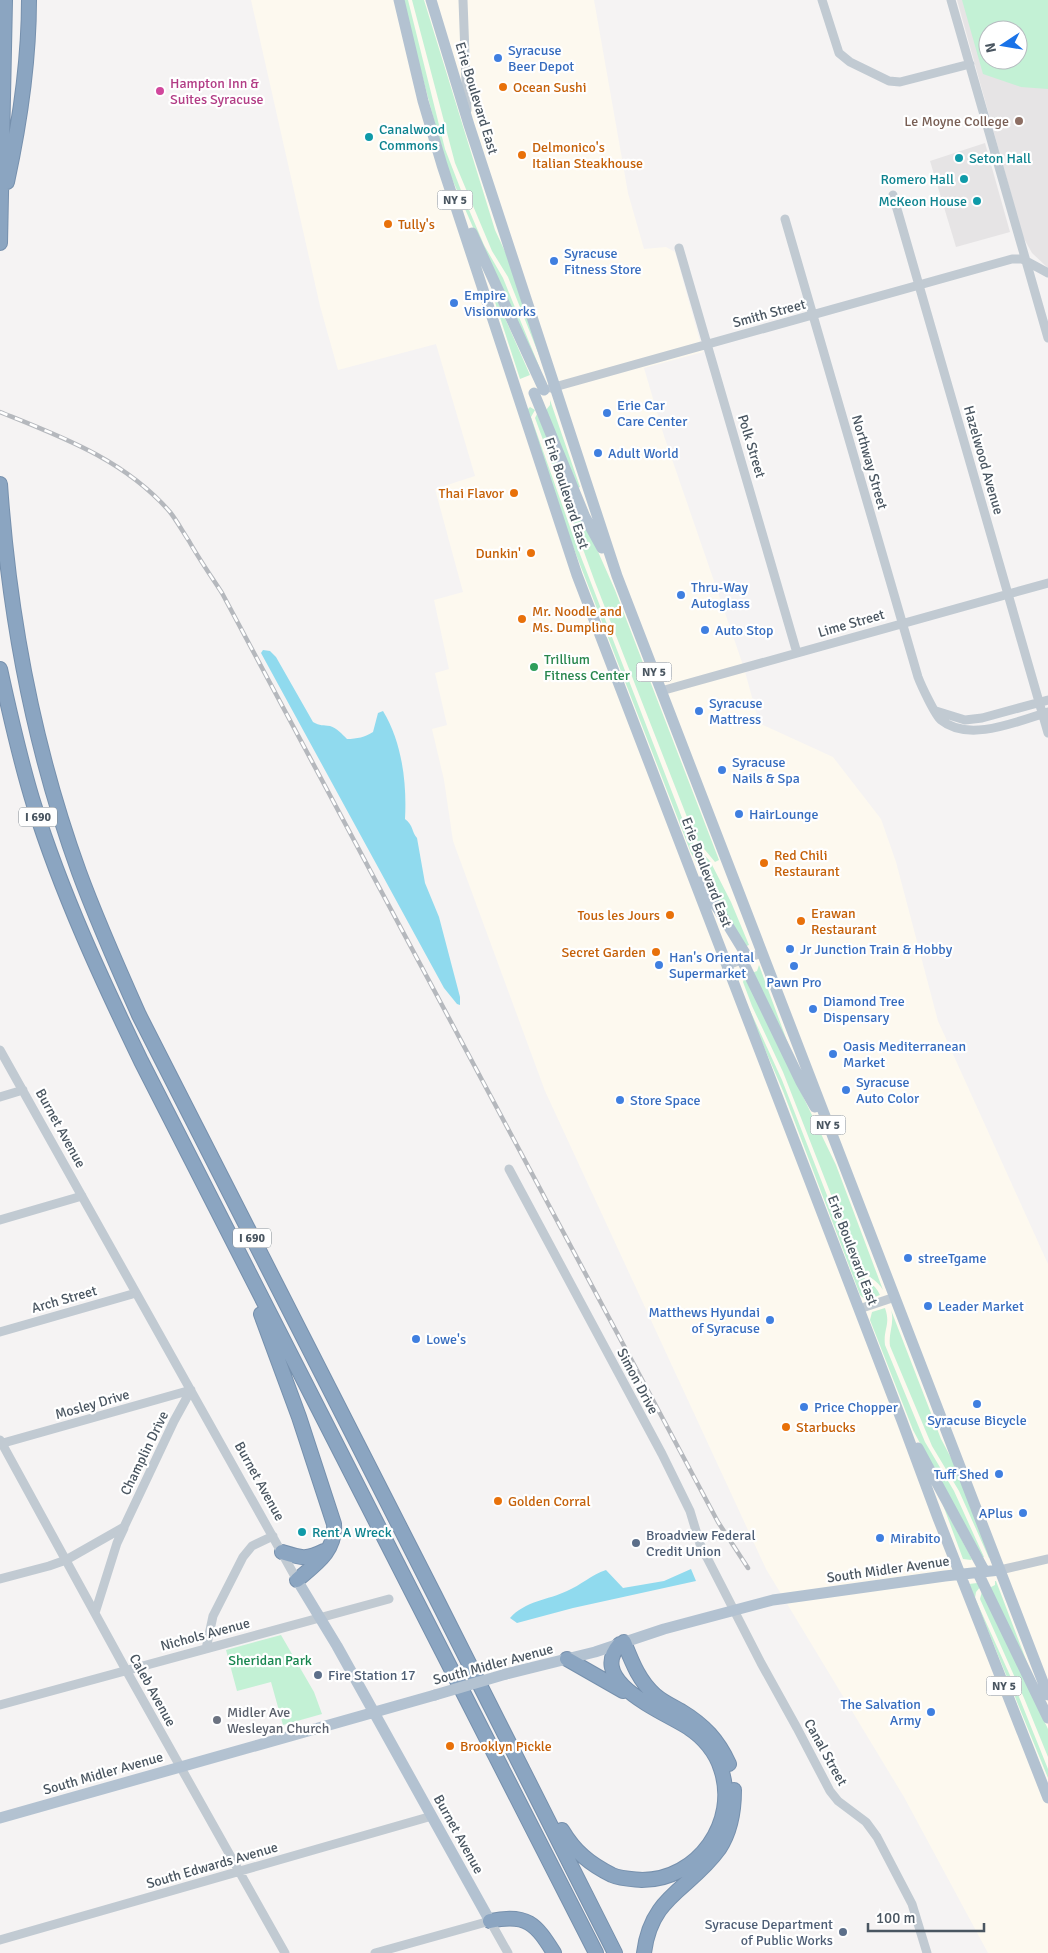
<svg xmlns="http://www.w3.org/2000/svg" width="1048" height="1953" viewBox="0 0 1048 1953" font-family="Signika,sans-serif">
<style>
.commercial{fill:#fdf9ef}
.education{fill:#e6e4e5;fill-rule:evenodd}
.green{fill:#c3f1d5;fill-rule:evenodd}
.water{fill:#90daee}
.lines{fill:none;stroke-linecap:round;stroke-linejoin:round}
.highway-casing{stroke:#7690ad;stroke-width:16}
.minor{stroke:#c1cad2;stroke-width:9}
.major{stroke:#b3c2d1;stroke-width:11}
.highway{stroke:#8ba5c1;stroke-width:14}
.rail-casing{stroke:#b5b8bd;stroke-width:4.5}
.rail{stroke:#fff;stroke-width:2.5;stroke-dasharray:8;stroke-linecap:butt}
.major-bridge{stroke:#b3c2d1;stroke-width:11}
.shop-dot{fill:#3f7fe0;stroke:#fff;stroke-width:2}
.food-dot{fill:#e8710a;stroke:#fff;stroke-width:2}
.hotel-dot{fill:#d1479c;stroke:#fff;stroke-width:2}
.education-dot{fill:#8d6e63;stroke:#fff;stroke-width:2}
.culture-dot{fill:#0f9aa8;stroke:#fff;stroke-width:2}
.leisure-dot{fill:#2e9e5b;stroke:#fff;stroke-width:2}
.service-dot{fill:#5c6f8a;stroke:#fff;stroke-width:2}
.worship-dot{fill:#6b7280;stroke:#fff;stroke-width:2}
.labels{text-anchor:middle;stroke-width:4.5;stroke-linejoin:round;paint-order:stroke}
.shield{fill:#fff;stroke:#808990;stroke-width:1}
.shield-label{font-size:12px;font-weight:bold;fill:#4a5661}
.shop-label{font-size:14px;fill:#366cbe;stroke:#fff;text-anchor:start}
.hotel-label{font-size:14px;fill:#b23c85;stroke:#fff;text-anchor:start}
.food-label{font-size:14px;fill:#c56008;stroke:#fff;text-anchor:start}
.street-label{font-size:14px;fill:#4a5661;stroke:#fff}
.education-label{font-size:14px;fill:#785e54;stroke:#fff;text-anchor:end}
.culture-label{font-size:14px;fill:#0d838f;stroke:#fff;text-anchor:start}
.leisure-label{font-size:14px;fill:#27864d;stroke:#fff;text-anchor:start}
.service-label{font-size:14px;fill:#4e5e75;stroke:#fff;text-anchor:start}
.park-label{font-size:14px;fill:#17864f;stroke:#fff}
.worship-label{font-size:14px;fill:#5b616d;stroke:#fff;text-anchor:start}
</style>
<rect width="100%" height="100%" fill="#f5f3f3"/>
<path class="commercial" d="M251 0H594L628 193 644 249 666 247 675 252 703 352 644 368 664 436 744 668 759 723 833 757 881 819 896 862 938 1021 1048 1264V1953H988L904 1797 766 1569 545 1091 453 841 444 780 432 729 447 725 435 673 449 669 434 600 463 592 435 489 475 476 436 344 338 370 320 306Z"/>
<path class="education" d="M957 0H1048V268L1032 253 1023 237ZM988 30H1018V60H988Z
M985 143 1010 232 956 247 930 161Z"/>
<path class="green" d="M402 0H408L445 149 464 198 484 245 503 278 541 371 536 373 446 165Z
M412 0H424L495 230 509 260 541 360 508 277 492 251 455 163Z
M962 0H1048V89L1021 87 983 74ZM988 30H1018V60H988Z
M496 300H497L530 375 520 379 495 302Z
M550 400 580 487 578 488 546 410 550 405Z
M530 407 535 410 531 417 576 544 684 823 694 844 710 861 731 902 749 945 744 947 691 853 559 510 527 410Z
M537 414 615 590 719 860 715 862 696 839 687 817 595 582 535 418Z
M759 965 790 1049 752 973 757 971Z
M741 968 743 972C736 978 739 985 742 993L782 1080 855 1267C861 1280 875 1282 880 1295 872 1298 866 1302 860 1295L783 1091 734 978 735 973Z
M745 976 836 1165 883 1290C877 1279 866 1277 859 1266L783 1072 752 1006 743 982Z
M885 1308C891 1325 883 1329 885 1345L925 1442 954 1491 984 1557 981 1558 913 1430 870 1320 872 1312Z
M891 1310 941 1439 957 1469 991 1557 989 1558 959 1491 932 1446 890 1346C888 1333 895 1323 891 1310Z
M943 1505 972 1559 971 1560 963 1559Z
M995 1581H996L1036 1686 989 1588 995 1585Z
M977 1583 981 1586 976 1592 975 1598 1013 1682 1048 1769V1778L969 1584Z
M982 1591 1048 1729V1757L1024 1698 980 1599Z
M281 1635 314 1692 322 1714 283 1725 271 1682 237 1691 226 1650Z"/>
<path class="water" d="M263 650 270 651 276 657 313 722C320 726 323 725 330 726 337 728 342 734 347 739 357 739 365 737 373 732L378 713 383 711C402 742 407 783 405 819 414 826 411 831 417 838L425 883 439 917 460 997V1005L457 1004 444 988 261 653Z
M691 1569 696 1581 573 1608 517 1623 510 1618C525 1601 548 1600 567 1591 581 1585 591 1575 606 1570L623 1588 664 1581Z"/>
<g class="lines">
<defs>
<path id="highway" d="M7 182C20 122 29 61 29 0
M0 243 5 0
M0 484C9 615 34 748 79 872 97 921 118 968 139 1015L434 1594 615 1953
M0 669C10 715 20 760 34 805 62 894 101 978 141 1061L596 1953
M261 1314 299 1417 334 1524C336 1551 316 1564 297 1580
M282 1552C301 1558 306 1560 324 1551
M624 1642C632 1662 639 1681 655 1695 663 1702 672 1706 681 1711 704 1725 718 1740 729 1764
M567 1659 623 1691
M562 1830C575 1852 590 1864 612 1875 621 1879 632 1879 642 1880 698 1880 739 1822 721 1769 716 1752 703 1737 689 1728 667 1713 585 1682 620 1644
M490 1921C527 1913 536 1924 554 1953
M644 1953C651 1895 690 1890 719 1849 731 1831 734 1811 734 1790"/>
</defs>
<use href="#highway" class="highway-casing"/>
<path class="minor" d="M463 0 467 110
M822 0 839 53 850 62 889 81 900 82 970 64
M951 0 1026 261 1048 273
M893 195 1048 733
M785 219 918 677C921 685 935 715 941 720 969 743 1018 721 1048 712
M679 248 797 653
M551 388 1012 259H1022L1026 261 1048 338
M661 691 1048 583
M936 711 965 720 982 718 1048 700
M727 965 762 953
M0 1050 297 1580
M0 1097 23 1090
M509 1169 662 1454 690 1511 700 1544 761 1663 797 1728 830 1791 838 1801 866 1822 877 1837 912 1904 927 1953
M0 1220 82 1196
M859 1309 895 1297
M0 1332 136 1293
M0 1440 126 1670 285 1953
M0 1444 191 1390
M1000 1570 1048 1559
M0 1579 49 1566 66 1560 124 1527 174 1421 191 1390
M95 1613 117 1543 124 1528
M206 1649 213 1616 243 1557 252 1546 273 1536
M0 1705 389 1599
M0 1940 432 1816
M375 1953 490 1921 508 1953"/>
<path class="major" d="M399 0 423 101 442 165 577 575 902 1421 938 1518 1048 1798
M431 0 469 125 617 576 1048 1695
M472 233 544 390
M534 393 585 517 602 548
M700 882 718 909 748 958
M742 960 801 1082 815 1107
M918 1448 985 1572
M978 1573 1048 1718
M297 1580 337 1646 490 1921
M506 1674 595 1652 664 1629 773 1600 945 1576 1000 1570
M0 1818 435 1695"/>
<use href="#highway" class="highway"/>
<defs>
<path id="rail" d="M0 412C62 437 125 460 170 512 177 521 183 532 189 541 199 559 211 576 222 593L718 1522 748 1568"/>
</defs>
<use href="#rail" class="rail-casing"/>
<use href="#rail" class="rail"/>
<path class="major-bridge" d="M435 1695 506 1674"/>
</g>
<g class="shop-dot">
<circle cx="498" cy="58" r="5"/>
<circle cx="554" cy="261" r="5"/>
<circle cx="454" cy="303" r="5"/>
<circle cx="607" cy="413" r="5"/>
<circle cx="598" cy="453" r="5"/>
<circle cx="681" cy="595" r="5"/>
<circle cx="705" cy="630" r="5"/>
<circle cx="699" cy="711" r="5"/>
<circle cx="722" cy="770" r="5"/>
<circle cx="739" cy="814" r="5"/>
<circle cx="790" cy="949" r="5"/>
<circle cx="659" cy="965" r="5"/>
<circle cx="794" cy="966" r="5"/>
<circle cx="813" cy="1009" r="5"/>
<circle cx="833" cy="1054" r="5"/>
<circle cx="846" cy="1090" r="5"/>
<circle cx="620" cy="1100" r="5"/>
<circle cx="908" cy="1258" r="5"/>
<circle cx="928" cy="1306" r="5"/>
<circle cx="770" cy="1320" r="5"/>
<circle cx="416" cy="1339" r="5"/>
<circle cx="977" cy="1404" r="5"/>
<circle cx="804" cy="1407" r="5"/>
<circle cx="999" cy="1474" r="5"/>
<circle cx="1023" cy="1513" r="5"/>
<circle cx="880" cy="1538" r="5"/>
<circle cx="931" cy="1712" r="5"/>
</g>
<g class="food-dot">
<circle cx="503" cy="87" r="5"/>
<circle cx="522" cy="155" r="5"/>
<circle cx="388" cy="224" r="5"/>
<circle cx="514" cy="493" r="5"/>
<circle cx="531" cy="553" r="5"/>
<circle cx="522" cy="619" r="5"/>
<circle cx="764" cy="863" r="5"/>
<circle cx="670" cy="915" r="5"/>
<circle cx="801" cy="921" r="5"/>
<circle cx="656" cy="952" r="5"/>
<circle cx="786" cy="1427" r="5"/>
<circle cx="498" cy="1501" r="5"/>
<circle cx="450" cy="1746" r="5"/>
</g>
<circle class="hotel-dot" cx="160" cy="91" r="5"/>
<circle class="education-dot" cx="1019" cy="121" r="5"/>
<g class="culture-dot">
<circle cx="369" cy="137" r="5"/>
<circle cx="959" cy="158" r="5"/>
<circle cx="964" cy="179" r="5"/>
<circle cx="977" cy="201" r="5"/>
<circle cx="302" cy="1532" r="5"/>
</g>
<circle class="leisure-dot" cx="534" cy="667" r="5"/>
<g class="service-dot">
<circle cx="636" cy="1543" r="5"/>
<circle cx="318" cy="1675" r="5"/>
<circle cx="843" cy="1932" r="5"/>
</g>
<circle class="worship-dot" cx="217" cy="1720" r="5"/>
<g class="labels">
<g class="shield">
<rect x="437.5" y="190.5" width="35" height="19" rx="4"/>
<rect x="636.5" y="662.5" width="35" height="19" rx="4"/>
<rect x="19" y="807.5" width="38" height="19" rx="4"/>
<rect x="810.5" y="1115.5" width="35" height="19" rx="4"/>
<rect x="233" y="1228.5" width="38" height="19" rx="4"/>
<rect x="986.5" y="1676.5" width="35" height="19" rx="4"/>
</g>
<g class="shield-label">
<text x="455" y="204">NY 5</text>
<text x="654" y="676">NY 5</text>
<text x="38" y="821">I 690</text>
<text x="828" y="1129">NY 5</text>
<text x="252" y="1242">I 690</text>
<text x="1004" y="1690">NY 5</text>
</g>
<g class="shop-label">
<text x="508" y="55">Syracuse<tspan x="508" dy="16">Beer Depot</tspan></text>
<text x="564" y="258">Syracuse<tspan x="564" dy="16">Fitness Store</tspan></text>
<text x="464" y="300">Empire<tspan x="464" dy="16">Visionworks</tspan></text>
<text x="617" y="410">Erie Car<tspan x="617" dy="16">Care Center</tspan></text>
<text x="608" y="458">Adult World</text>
<text x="691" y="592">Thru-Way<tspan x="691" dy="16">Autoglass</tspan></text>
<text x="715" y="635">Auto Stop</text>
<text x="709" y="708">Syracuse<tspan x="709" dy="16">Mattress</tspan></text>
<text x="732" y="767">Syracuse<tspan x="732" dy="16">Nails &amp; Spa</tspan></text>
<text x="749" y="819">HairLounge</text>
<text x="800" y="954">Jr Junction Train &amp; Hobby</text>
<text x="669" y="962">Han's Oriental<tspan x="669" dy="16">Supermarket</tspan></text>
<text x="794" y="987" text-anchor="middle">Pawn Pro</text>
<text x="823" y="1006">Diamond Tree<tspan x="823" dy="16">Dispensary</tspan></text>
<text x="843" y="1051">Oasis Mediterranean<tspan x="843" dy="16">Market</tspan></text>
<text x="856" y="1087">Syracuse<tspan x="856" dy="16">Auto Color</tspan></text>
<text x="630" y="1105">Store Space</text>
<text x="918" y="1263">streeTgame</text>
<text x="938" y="1311">Leader Market</text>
<text x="760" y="1317" text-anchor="end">Matthews Hyundai<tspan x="760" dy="16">of Syracuse</tspan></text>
<text x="426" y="1344">Lowe's</text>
<text x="814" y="1412">Price Chopper</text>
<text x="977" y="1425" text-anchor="middle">Syracuse Bicycle</text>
<text x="989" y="1479" text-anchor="end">Tuff Shed</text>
<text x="1013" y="1518" text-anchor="end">APlus</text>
<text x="890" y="1543">Mirabito</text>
<text x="921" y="1709" text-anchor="end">The Salvation<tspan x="921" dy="16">Army</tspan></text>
</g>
<g class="hotel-label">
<text x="170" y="88">Hampton Inn &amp;<tspan x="170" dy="16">Suites Syracuse</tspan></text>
</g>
<g class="food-label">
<text x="513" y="92">Ocean Sushi</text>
<text x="532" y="152">Delmonico's<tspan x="532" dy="16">Italian Steakhouse</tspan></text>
<text x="398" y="229">Tully's</text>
<text x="504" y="498" text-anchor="end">Thai Flavor</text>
<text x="521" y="558" text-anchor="end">Dunkin'</text>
<text x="532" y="616">Mr. Noodle and<tspan x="532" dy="16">Ms. Dumpling</tspan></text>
<text x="774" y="860">Red Chili<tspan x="774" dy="16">Restaurant</tspan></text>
<text x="811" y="918">Erawan<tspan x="811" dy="16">Restaurant</tspan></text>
<text x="660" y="920" text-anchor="end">Tous les Jours</text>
<text x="646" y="957" text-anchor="end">Secret Garden</text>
<text x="796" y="1432">Starbucks</text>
<text x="508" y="1506">Golden Corral</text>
<text x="460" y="1751">Brooklyn Pickle</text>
</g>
<g class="street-label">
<text transform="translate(477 98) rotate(73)" y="5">Erie Boulevard East</text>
<text transform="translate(769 313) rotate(-15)" y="5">Smith Street</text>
<text transform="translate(752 446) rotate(73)" y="5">Polk Street</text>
<text transform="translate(984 460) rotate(74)" y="5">Hazelwood Avenue</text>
<text transform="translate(870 462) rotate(74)" y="5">Northway Street</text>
<text transform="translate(567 493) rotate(72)" y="5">Erie Boulevard East</text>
<text transform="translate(851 623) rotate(-16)" y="5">Lime Street</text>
<text transform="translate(707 872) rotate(69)" y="5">Erie Boulevard East</text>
<text transform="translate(61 1128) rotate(61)" y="5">Burnet Avenue</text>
<text transform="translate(853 1250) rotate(69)" y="5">Erie Boulevard East</text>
<text transform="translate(64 1299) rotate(-16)" y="5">Arch Street</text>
<text transform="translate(638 1381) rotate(62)" y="5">Simon Drive</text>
<text transform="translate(92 1404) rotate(-16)" y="5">Mosley Drive</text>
<text transform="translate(144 1453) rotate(-64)" y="5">Champlin Drive</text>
<text transform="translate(260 1481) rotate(61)" y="5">Burnet Avenue</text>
<text transform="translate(888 1569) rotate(-8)" y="5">South Midler Avenue</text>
<text transform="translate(205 1634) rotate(-15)" y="5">Nichols Avenue</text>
<text transform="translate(493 1664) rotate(-15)" y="5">South Midler Avenue</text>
<text transform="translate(153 1690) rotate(61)" y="5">Caleb Avenue</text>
<text transform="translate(826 1752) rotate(61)" y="5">Canal Street</text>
<text transform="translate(103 1773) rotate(-16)" y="5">South Midler Avenue</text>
<text transform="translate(459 1834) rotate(61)" y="5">Burnet Avenue</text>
<text transform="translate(212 1865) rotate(-16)" y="5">South Edwards Avenue</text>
</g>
<g class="education-label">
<text x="1009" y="126">Le Moyne College</text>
</g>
<g class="culture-label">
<text x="379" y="134">Canalwood<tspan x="379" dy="16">Commons</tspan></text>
<text x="969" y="163">Seton Hall</text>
<text x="954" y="184" text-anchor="end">Romero Hall</text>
<text x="967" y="206" text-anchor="end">McKeon House</text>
<text x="312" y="1537">Rent A Wreck</text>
</g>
<g class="leisure-label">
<text x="544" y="664">Trillium<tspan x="544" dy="16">Fitness Center</tspan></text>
</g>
<g class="service-label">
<text x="646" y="1540">Broadview Federal<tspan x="646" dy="16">Credit Union</tspan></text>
<text x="328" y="1680">Fire Station 17</text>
<text x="833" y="1929" text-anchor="end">Syracuse Department<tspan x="833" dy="16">of Public Works</tspan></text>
</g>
<g class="park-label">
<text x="270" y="1665">Sheridan Park</text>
</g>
<g class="worship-label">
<text x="227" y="1717">Midler Ave<tspan x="227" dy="16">Wesleyan Church</tspan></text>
</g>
</g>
<g transform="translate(1003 45) rotate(258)"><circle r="24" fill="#ffffff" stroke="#b7bbc0"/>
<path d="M0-4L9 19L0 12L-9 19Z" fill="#1a73e8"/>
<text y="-8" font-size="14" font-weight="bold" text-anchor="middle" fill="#4a5661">N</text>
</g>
<path d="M868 1923v8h116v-8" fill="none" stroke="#4a5661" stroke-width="2.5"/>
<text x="876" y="1923" font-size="15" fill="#4a5661" stroke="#ffffff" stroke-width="4" paint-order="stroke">100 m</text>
</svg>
